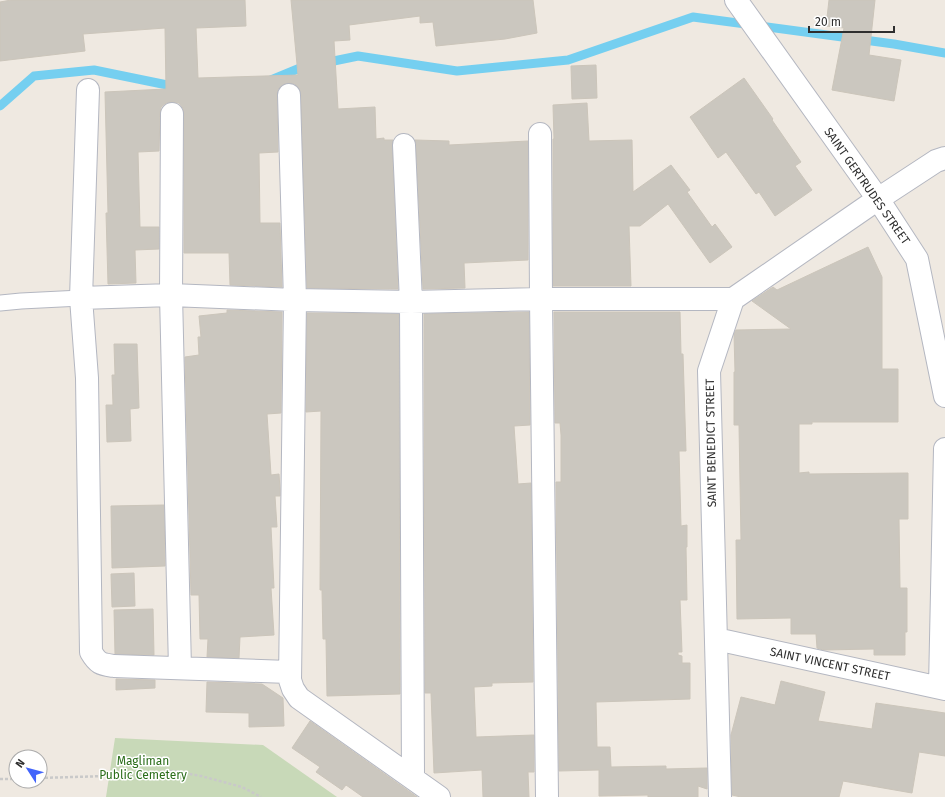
<svg xmlns="http://www.w3.org/2000/svg" width="945" height="797" viewBox="0 0 945 797" font-family="'Fira Sans',sans-serif">
<style>
.cemetery{fill:#c8d9b8}
.lines{fill:none;stroke-linecap:round;stroke-linejoin:round}
.stream{stroke:#75cff0;stroke-width:9}
.building{fill:#cbc7bf;stroke:#cbc5ba}
.service-casing{stroke:#b4b7c1;stroke-width:17}
.minor-casing{stroke:#b4b7c1;stroke-width:24}
.path{stroke:#c9c9c9;stroke-width:2.5;stroke-dasharray:3 2;stroke-linecap:butt}
.service{stroke:#fff;stroke-width:15}
.minor{stroke:#fff;stroke-width:22}
.labels{text-anchor:middle;stroke-width:3;stroke-linejoin:round;paint-order:stroke}
.street-label{font-size:12px;fill:#2e2e2e;stroke:#fff}
.park-label{font-size:12px;fill:#2c6e1b;stroke:#fff}
</style>
<rect width="100%" height="100%" fill="#efe9e1"/>
<path class="cemetery" d="M115 738 263 745 337 797H106Z"/>
<g class="lines">
<path class="stream" d="M324 63 358 56 457 71 568 60 693 17 894 44 945 53
M271 80 300 68 308 66
M0 106 34 76 94 70 177 87"/>
</g>
<path class="building" d="M11 0H245L246 26 196 28 198 78 298 75 291 0H533L537 33 505 39 436 46 433 22 420 23V16L349 25 350 40 334 41 338 109 375 107 376 139 384 138V140H393L392 146 398 289 307 288 301 95 299 88 295 84 289 83 282 85 278 89 277 95 278 152 259 153 260 223H280L282 287 230 285 229 253H184V114L183 108 179 103 172 102 166 103 161 107 160 114 159 151 138 152 140 227H159V249L135 250 136 283 108 284 106 213H108L105 92 166 89 165 28 83 34 85 51 0 61V2Z
M829 0H875L869 55 901 60 894 101 832 90 844 28 826 26Z
M596 65 597 98 572 99 571 66Z
M744 78 773 119 772 120 801 162 795 166 812 190 775 216 759 192 756 194 726 152 718 158 690 117Z
M587 103 589 141 632 140 633 192 671 165 690 190 687 192 712 227 715 224 732 247 710 263 668 204 640 226H629L631 286H553V139H554L553 105Z
M415 140 449 141V145L528 141V260L464 263 465 288 423 289 416 144Z
M868 247 882 277V369H898V422H812V424H799V473L809 472V474L908 473V519H899L900 588H907V632H905V655H874V649L823 650 817 648 816 634H791V618L737 619 736 540H741L739 425H734V372H735L734 334 736 330 791 329 752 301 773 287 777 290Z
M227 310 282 312 281 413 267 414 271 475 279 474 280 489V496H275L277 527H271L274 588H271L274 635 240 637 239 658 207 657 208 639H200L199 595H191L185 357 199 355 198 337H201L199 316 227 313Z
M529 312 530 425 514 426 518 484 531 483 533 682 492 683V686L474 687 476 737 534 735V772H528L529 797H483L482 770 434 773 431 693H425L424 314Z
M554 312H680L681 354H683L686 451H679L681 526 687 525V547H686L687 600H680L682 652H678V655L682 656V663H690V699L596 702 597 747H610L611 767 666 766V769L707 768V789L698 786V797H648V795L599 796V770L559 771 556 482H561V435L560 423H555Z
M307 313 399 314 400 694 327 696 326 639H323L322 590H320L321 411 306 412Z
M114 344H137L139 408 130 409 131 441 107 442 106 405H113L112 375H115Z
M164 505 165 566 112 568 111 506Z
M134 573 135 606 112 607 111 574Z
M153 609 154 655 115 654 114 610Z
M116 679 155 680V688L116 690Z
M781 681 825 692 818 721 872 729 876 703 945 713V756L919 752 912 793 843 781 839 797H741L732 795 731 735 741 697 775 705Z
M207 682 262 684 283 698 284 726 249 727V713L206 712Z
M310 721 417 797H363L346 785 342 790 316 772 320 767 292 748Z"/>
<g class="lines">
<defs>
<path id="service" d="M0 303 21 301 81 298"/>
<path id="minor" d="M736 0 878 199 917 259 945 396
M88 90 81 298 87 378 91 652C98 664 101 664 114 666L289 672
M289 95 295 300 290 680 293 689 299 698 439 797
M172 114 171 295 180 668
M540 134 541 299 547 797
M404 145 411 302 413 778
M81 298 171 295 295 300 411 302 541 299H733
M716 639 945 689
M940 687 945 449
M720 797 709 371 733 299 878 199 936 161 945 158"/>
</defs>
<use href="#service" class="service-casing"/>
<use href="#minor" class="minor-casing"/>
<path class="path" d="M40 778 107 776 173 771 201 776 242 787 261 797
M0 779H16"/>
<use href="#service" class="service"/>
<use href="#minor" class="minor"/>
</g>
<g class="labels">
<g class="street-label">
<text transform="translate(867 186) rotate(55)" y="4">SAINT GERTRUDES STREET</text>
<text transform="translate(711 443) rotate(-91)" y="4">SAINT BENEDICT STREET</text>
<text transform="translate(830 664) rotate(12)" y="4">SAINT VINCENT STREET</text>
</g>
<g class="park-label">
<text x="143" y="765">Magliman<tspan x="143" dy="14">Public Cemetery</tspan></text>
</g>
</g>
<g transform="translate(28 769) rotate(306)"><circle r="19" fill="#ffffff" stroke="#ababab"/>
<path d="M0-3L7 15L0 10L-7 15Z" fill="#4264fb"/>
<text y="-6" font-size="11" font-weight="bold" text-anchor="middle" fill="#2e2e2e">N</text>
</g>
<path d="M809 26v6h85v-6" fill="none" stroke="#2e2e2e" stroke-width="2"/>
<text x="815" y="26" font-size="12" fill="#2e2e2e" stroke="#ffffff" stroke-width="3" paint-order="stroke">20 m</text>
</svg>
